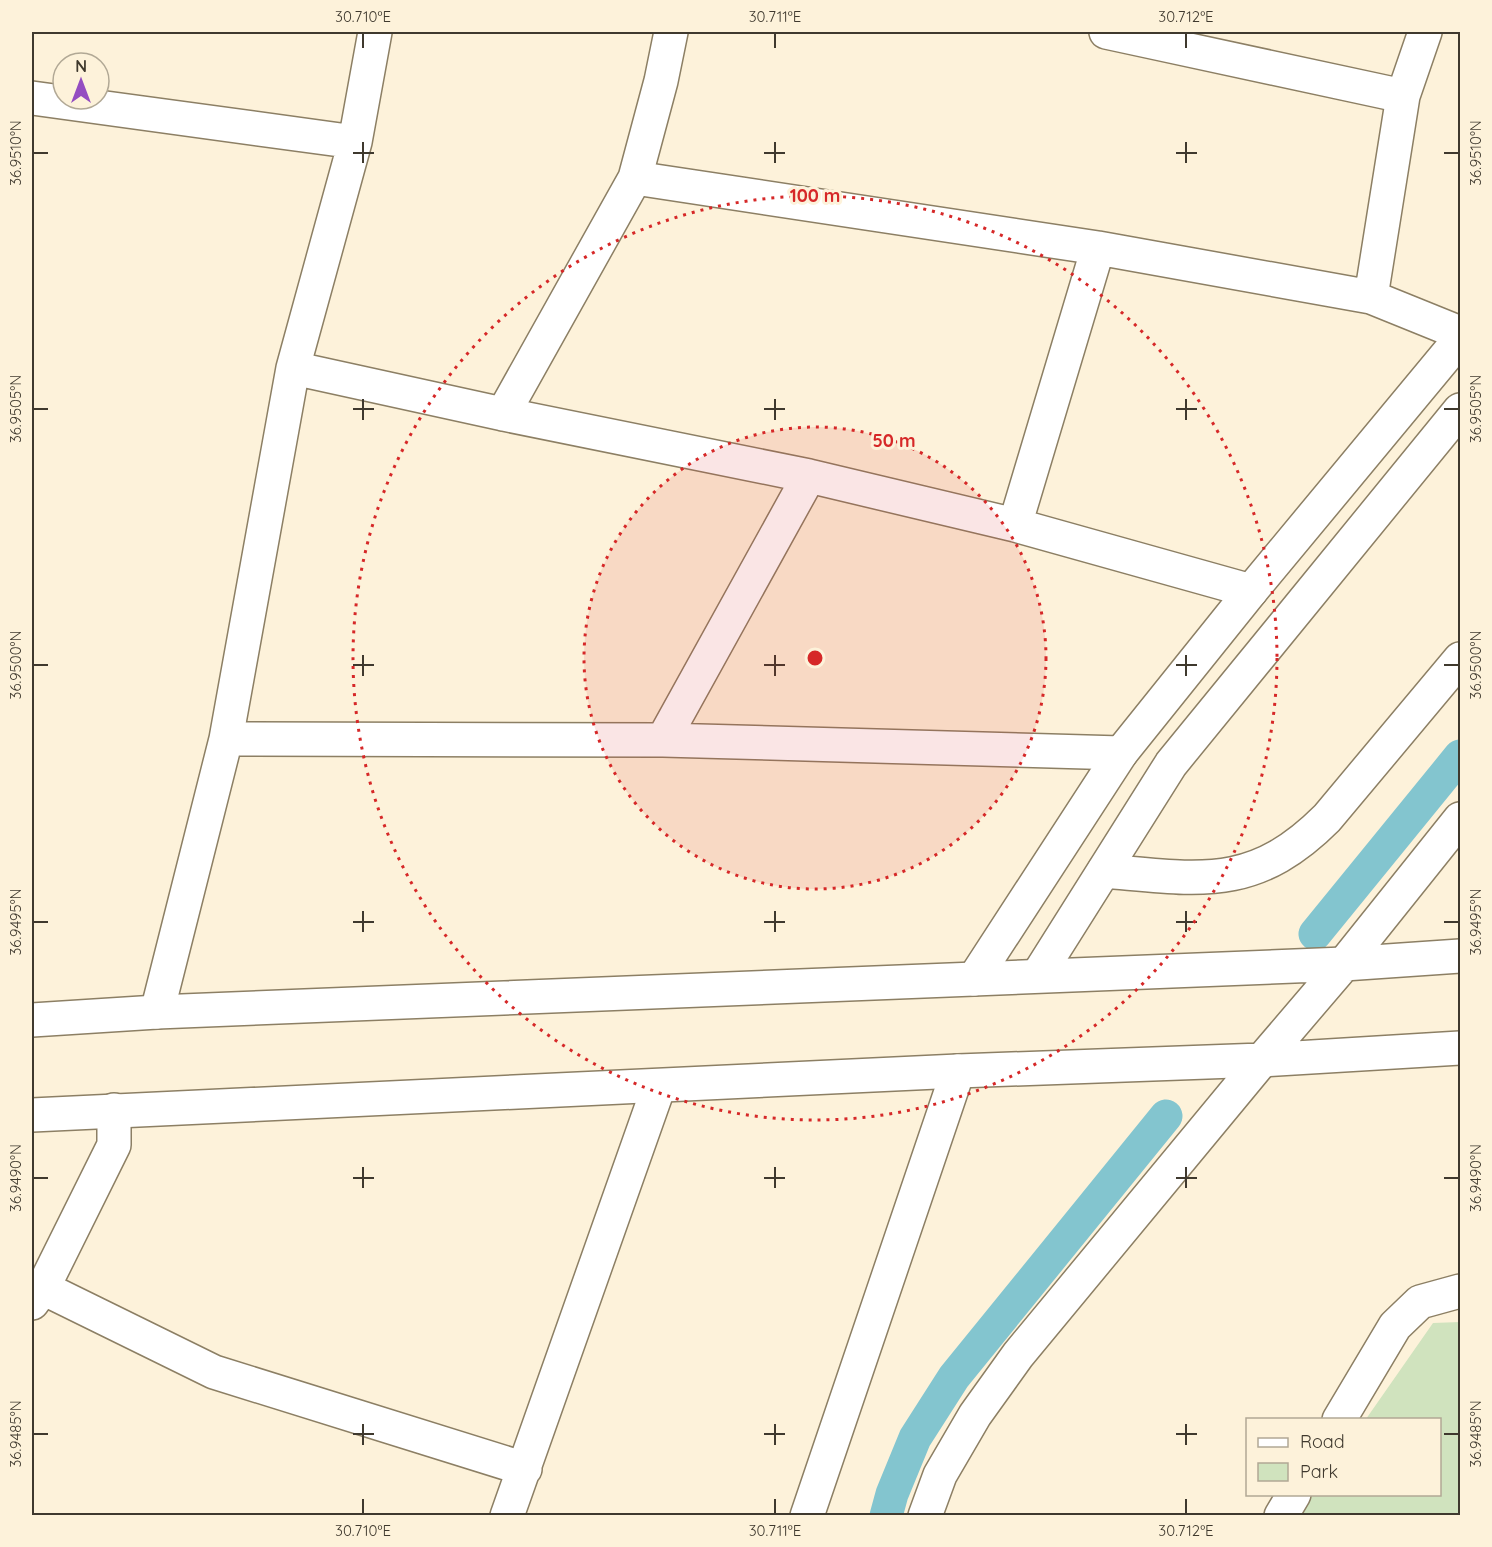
<svg xmlns="http://www.w3.org/2000/svg" width="1492" height="1547" viewBox="0 0 1492 1547" font-family="Quicksand,sans-serif">
<style>
.green{fill:#d0e3be}
.lines{fill:none;stroke-linecap:round;stroke-linejoin:round}
.canal{stroke:#83c5cf;stroke-width:33}
.minor-casing{stroke:#8c7f64;stroke-width:36}
.tertiary-casing{stroke:#8c7f64;stroke-width:36}
.secondary-casing{stroke:#8c7f64;stroke-width:36}
.minor{stroke:#fff;stroke-width:33}
.tertiary{stroke:#fff;stroke-width:33}
.secondary{stroke:#fff;stroke-width:33}
.ticks{fill:none;stroke:#3f392e;stroke-width:2}
.ring{fill:none;stroke:#d62828;stroke-width:3;stroke-dasharray:3 6}
.centre{fill:#d62828;stroke:#fdf2da;stroke-width:3}
.ring-label{font-size:18px;text-anchor:middle;font-weight:bold;fill:#d62828;stroke:#fdf2da;stroke-width:6;stroke-linejoin:round;paint-order:stroke}
.neatline{fill:none;stroke:#3f392e;stroke-width:2}
.ticks-label{font-size:15px;text-anchor:middle;fill:#3f392e}
</style>
<rect width="100%" height="100%" fill="#fdf2da"/>
<path class="green" d="M1460 1322V1515L1299 1516 1313 1495 1440 1494V1420L1366 1419 1433 1323Z"/>
<g class="lines">
<path class="canal" d="M1315 934 1460 756
M886 1516 892 1494 915 1438 954 1377 1166 1116"/>
<defs>
<path id="minor" d="M1106 32 1403 96
M32 98 355 142
M635 178 1098 248 1371 297 1460 333
M1371 297 1403 96 1425 32
M293 368 503 414 809 476 1015 525 1251 591
M503 414 635 178 661 81 671 32
M1015 525 1098 248
M226 739 663 740 1121 753
M663 740 809 476
M1104 871C1199 879 1253 892 1327 818L1460 659
M1344 964 1460 819
M157 1012 226 739 293 368 355 142 375 32
M43 1288 214 1372 525 1469
M32 1303 43 1288 114 1145V1110
M1339 1420 1395 1326 1420 1302 1460 1291
M507 1516 659 1086
M1281 1516 1294 1494"/>
<path id="tertiary" d="M1038 975 1171 764 1460 410
M974 979 1121 753 1251 591 1460 339
M807 1516 958 1071
M925 1516 940 1475 975 1415 1018 1355 1262 1060"/>
<path id="secondary" d="M32 1020 157 1012 1344 964 1460 956
M1262 1060 1344 964
M32 1115 958 1071 1262 1060 1460 1048"/>
</defs>
<use href="#minor" class="minor-casing"/>
<use href="#tertiary" class="tertiary-casing"/>
<use href="#secondary" class="secondary-casing"/>
<use href="#minor" class="minor"/>
<use href="#tertiary" class="tertiary"/>
<use href="#secondary" class="secondary"/>
</g>
<path class="ticks" d="M363 33V48M775 33V48M1186 33V48M363 142V163M775 142V163M1186 142V163M33 153H48M353 153H374M764 153H785M1176 153H1197M1444 153H1459M363 399V420M775 399V420M1186 399V420M33 409H48M353 409H374M764 409H785M1176 409H1197M1444 409H1459M363 655V676M775 655V676M1186 655V676M33 665H48M353 665H374M764 665H785M1176 665H1197M1444 665H1459M363 911V932M775 911V932M1186 911V932M33 922H48M353 922H374M764 922H785M1176 922H1197M1444 922H1459M363 1167V1188M775 1167V1188M1186 1167V1188M33 1178H48M353 1178H374M764 1178H785M1176 1178H1197M1444 1178H1459M363 1424V1445M775 1424V1445M1186 1424V1445M33 1434H48M353 1434H374M764 1434H785M1176 1434H1197M1444 1434H1459M363 1499V1514M775 1499V1514M1186 1499V1514"/>
<circle cx="815" cy="658" r="231" fill="#d62828" fill-opacity=".12"/>
<g class="ring">
<circle cx="815" cy="658" r="231"/>
<circle cx="815" cy="658" r="462"/>
</g>
<circle cx="815" cy="658" r="9" class="centre"/>
<g class="ring-label">
<text x="815" y="202">100 m</text>
<text x="894" y="447">50 m</text>
</g>
<rect width="1492" height="1547" fill="none" stroke="#fdf2da" stroke-width="66"/>
<rect x="1246" y="1418" width="195" height="78" fill="#fdf2da" stroke="#b1a895" stroke-width="1.5"/>
<rect x="1258" y="1438" width="30" height="9" fill="#ffffff" stroke="#b1a895" stroke-width="1.5"/>
<text x="1300" y="1448" font-size="18" fill="#3f392e">Road</text>
<rect x="1258" y="1463" width="30" height="18" fill="#d0e3be" stroke="#b1a895" stroke-width="1.5"/>
<text x="1300" y="1478" font-size="18" fill="#3f392e">Park</text>
<g transform="translate(81 81)"><circle r="28" fill="#fdf2da" stroke="#b1a895" stroke-width="1.5"/>
<path d="M0-4.5L10 22L0 15L-10 22Z" fill="#944dc1"/>
<text y="-9" font-size="16" font-weight="bold" text-anchor="middle" fill="#3f392e">N</text>
</g>
<rect x="33" y="33" width="1426" height="1481" class="neatline"/>
<g class="ticks-label">
<text x="363" y="22">30.710°E</text>
<text x="775" y="22">30.711°E</text>
<text x="1186" y="22">30.712°E</text>
<text transform="translate(16 153) rotate(-90)" y="5">36.9510°N</text>
<text transform="translate(1476 153) rotate(-90)" y="5">36.9510°N</text>
<text transform="translate(16 409) rotate(-90)" y="5">36.9505°N</text>
<text transform="translate(1476 409) rotate(-90)" y="5">36.9505°N</text>
<text transform="translate(16 665) rotate(-90)" y="5">36.9500°N</text>
<text transform="translate(1476 665) rotate(-90)" y="5">36.9500°N</text>
<text transform="translate(16 922) rotate(-90)" y="5">36.9495°N</text>
<text transform="translate(1476 922) rotate(-90)" y="5">36.9495°N</text>
<text transform="translate(16 1178) rotate(-90)" y="5">36.9490°N</text>
<text transform="translate(1476 1178) rotate(-90)" y="5">36.9490°N</text>
<text transform="translate(16 1434) rotate(-90)" y="5">36.9485°N</text>
<text transform="translate(1476 1434) rotate(-90)" y="5">36.9485°N</text>
<text x="363" y="1536">30.710°E</text>
<text x="775" y="1536">30.711°E</text>
<text x="1186" y="1536">30.712°E</text>
</g>
</svg>
